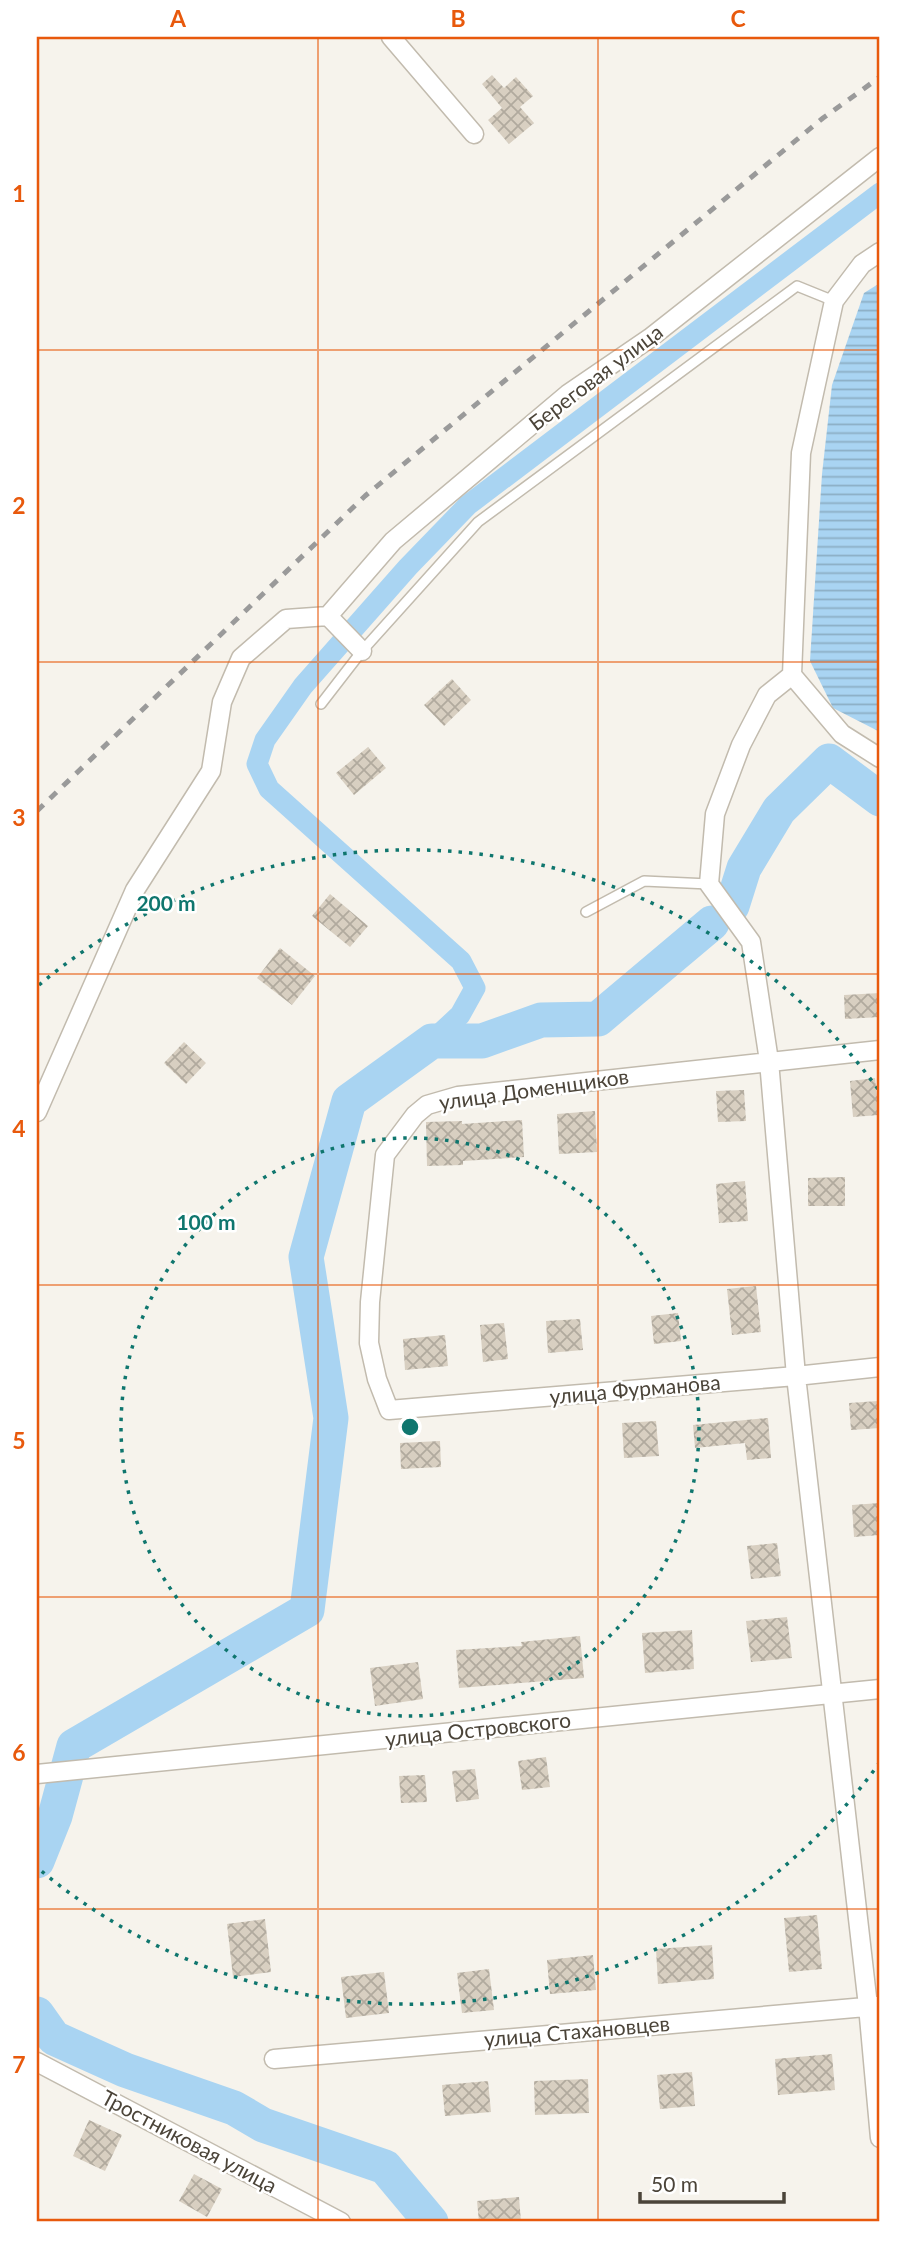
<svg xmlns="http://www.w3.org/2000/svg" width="917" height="2259" viewBox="0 0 917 2259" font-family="Lato,sans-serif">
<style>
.water{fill:url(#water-rules)}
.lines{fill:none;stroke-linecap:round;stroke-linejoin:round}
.canal{stroke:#a9d4f2;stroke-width:21}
.river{stroke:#a9d4f2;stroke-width:35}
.building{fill:url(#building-cross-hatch)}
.service-casing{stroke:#c2bbae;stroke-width:12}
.minor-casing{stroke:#c2bbae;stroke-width:21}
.service{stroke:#fff;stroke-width:9}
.minor{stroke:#fff;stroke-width:18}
.rail{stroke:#9a9a9a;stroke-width:5;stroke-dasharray:9 9;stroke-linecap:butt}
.grid{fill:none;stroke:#e8590c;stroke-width:2;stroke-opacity:0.55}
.ring{fill:none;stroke:#0f766e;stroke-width:3.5;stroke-dasharray:3.5 7}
.labels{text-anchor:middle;stroke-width:5;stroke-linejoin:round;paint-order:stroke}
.street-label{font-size:21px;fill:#4b4439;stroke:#fff}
.centre{fill:#0f766e;stroke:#fff;stroke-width:3.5}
.ring-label{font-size:21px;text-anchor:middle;font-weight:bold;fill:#0f766e;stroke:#fff;stroke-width:5;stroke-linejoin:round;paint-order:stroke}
.neatline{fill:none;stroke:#e8590c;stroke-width:2.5}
.grid-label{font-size:23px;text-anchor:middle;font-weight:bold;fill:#e8590c}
</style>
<defs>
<pattern id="water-rules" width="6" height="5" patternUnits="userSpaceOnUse" patternTransform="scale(1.75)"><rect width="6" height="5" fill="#a9d4f2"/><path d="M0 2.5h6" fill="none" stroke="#8caec5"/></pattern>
<pattern id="building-cross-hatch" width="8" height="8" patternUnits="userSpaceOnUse" patternTransform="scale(1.75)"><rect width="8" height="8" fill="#d8cfc1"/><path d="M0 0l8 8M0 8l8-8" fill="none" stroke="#b1aa9e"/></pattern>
</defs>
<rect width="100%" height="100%" fill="#f6f3ec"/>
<path class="water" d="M880 283V732L833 708 810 661 822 474 832 385 864 293Z"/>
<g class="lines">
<path class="canal" d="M432 1041 460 1015 475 988 461 961 269 789 257 764 265 740 303 686 408 567 468 505 880 193"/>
<path class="river" d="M732 906 744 868 779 810 829 761 880 799
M37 1861 55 1816 74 1746 307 1610 331 1418 306 1257 349 1101 432 1041H482L541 1020 598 1019 712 923
M37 2014 54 2038 125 2070 234 2108 263 2125 385 2167 431 2222"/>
</g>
<path class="building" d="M492 75 504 88 516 77 533 96 520 107 534 123 509 144 488 120 502 108 482 84Z
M452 679 471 700 444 726 424 705Z
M368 747 386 768 354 795 336 773Z
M330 894 368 926 350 947 312 916Z
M280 948 315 976 292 1005 257 978Z
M880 993V1017L845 1019 844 995Z
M184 1042 206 1063 186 1084 164 1063Z
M875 1078 879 1115 853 1117 850 1081Z
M744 1090 746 1121 718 1122 716 1091Z
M595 1111 597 1152 559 1154 557 1114Z
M522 1120 524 1157 463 1161V1165L427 1166 426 1122 462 1121V1124Z
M845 1177V1206H808V1178Z
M745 1181 748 1221 719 1223 716 1184Z
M756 1286 761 1332 732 1335 727 1289Z
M678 1313 681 1341 654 1344 651 1316Z
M580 1319 583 1350 548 1353 546 1321Z
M504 1323 508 1359 483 1362 480 1325Z
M445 1335 448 1366 405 1370 403 1339Z
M878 1401 880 1428 851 1430 849 1403Z
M768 1418 771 1458 747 1460 745 1443 695 1448 693 1425Z
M656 1421 659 1456 624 1458 622 1423Z
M440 1441 441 1467 401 1469 400 1443Z
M880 1503V1535L854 1537 852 1505Z
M777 1543 781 1576 751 1579 747 1546Z
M787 1617 792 1658 751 1662 746 1621Z
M692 1630 694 1669 645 1673 642 1633Z
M580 1636 584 1678 459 1688 456 1650 522 1646 521 1642Z
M418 1662 423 1699 375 1706 370 1668Z
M546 1757 550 1787 522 1790 518 1761Z
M475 1769 479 1799 456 1802 452 1771Z
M425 1775 427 1802 401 1803 399 1776Z
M817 1915 822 1969 789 1972 784 1918Z
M265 1919 271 1972 233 1977 227 1924Z
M712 1945 714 1979 658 1984 656 1949Z
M593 1955 596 1990 550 1994 547 1960Z
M489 1969 494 2010 462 2013 457 1973Z
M384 1972 389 2013 346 2018 341 1977Z
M832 2054 835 2090 778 2095 775 2059Z
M692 2072 695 2106 660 2109 657 2075Z
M588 2079 589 2113 535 2115 534 2081Z
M488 2081 491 2112 445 2116 442 2085Z
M89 2120 122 2135 105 2171 73 2156Z
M194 2174 222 2189 207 2217 179 2201Z
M519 2197 521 2222H479L477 2201Z"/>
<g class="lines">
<defs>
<path id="service" d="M321 704 362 651 478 522 797 286 834 301
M586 912 644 881 709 884"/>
<path id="minor" d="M391 37 474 134
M880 252 862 264 834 301 801 453 792 675 767 695 741 745 715 814 709 884 751 942 769 1061 796 1376 868 2006 880 2138
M328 616 393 541 568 394 650 338 880 157
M792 675 842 734 880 758
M880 1050 458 1096 427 1105 415 1115 385 1155 370 1302 369 1343 377 1379 389 1410 796 1376 880 1367
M37 1112 135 890 211 771 222 702 241 658 286 619 328 616 362 651
M37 1774 880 1689
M274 2059 877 2006
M37 2062 341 2222"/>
</defs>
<use href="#service" class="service-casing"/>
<use href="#minor" class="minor-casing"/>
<use href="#service" class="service"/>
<use href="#minor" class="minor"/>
<path class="rail" d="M37 811 365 496 823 118 880 77"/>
</g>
<path class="grid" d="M318 37V2222M598 37V2222M37 350H880M37 662H880M37 974H880M37 1285H880M37 1597H880M37 1909H880"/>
<g class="ring">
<circle cx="410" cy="1427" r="289"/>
<path d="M880 1762A577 577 0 0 1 39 1869M39 985A577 577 0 0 1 880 1092"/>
</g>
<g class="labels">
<g class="street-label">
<text transform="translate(596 378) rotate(-37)" y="7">Береговая улица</text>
<text transform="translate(534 1090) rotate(-8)" y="7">улица Доменщиков</text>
<text transform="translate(635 1390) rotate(-5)" y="7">улица Фурманова</text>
<text transform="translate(478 1730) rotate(-6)" y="7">улица Островского</text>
<text transform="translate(577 2032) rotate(-5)" y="7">улица Стахановцев</text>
<text transform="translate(189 2142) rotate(28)" y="7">Тростниковая улица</text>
</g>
</g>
<circle cx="410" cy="1427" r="10" class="centre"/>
<g class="ring-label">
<text x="166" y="911">200 m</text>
<text x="206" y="1230">100 m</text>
</g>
<rect width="917" height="2259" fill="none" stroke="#ffffff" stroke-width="77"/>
<path d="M640 2192v10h144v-10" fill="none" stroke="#4b4439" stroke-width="3.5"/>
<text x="651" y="2192" font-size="21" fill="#4b4439" stroke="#ffffff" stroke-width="5" paint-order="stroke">50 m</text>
<rect x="38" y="38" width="840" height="2182" class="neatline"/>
<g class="grid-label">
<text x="178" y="27">A</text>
<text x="458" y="27">B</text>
<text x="738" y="27">C</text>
<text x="19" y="202">1</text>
<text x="19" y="514">2</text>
<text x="19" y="826">3</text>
<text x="19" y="1137">4</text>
<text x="19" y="1449">5</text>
<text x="19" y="1761">6</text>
<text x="19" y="2073">7</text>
</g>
</svg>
